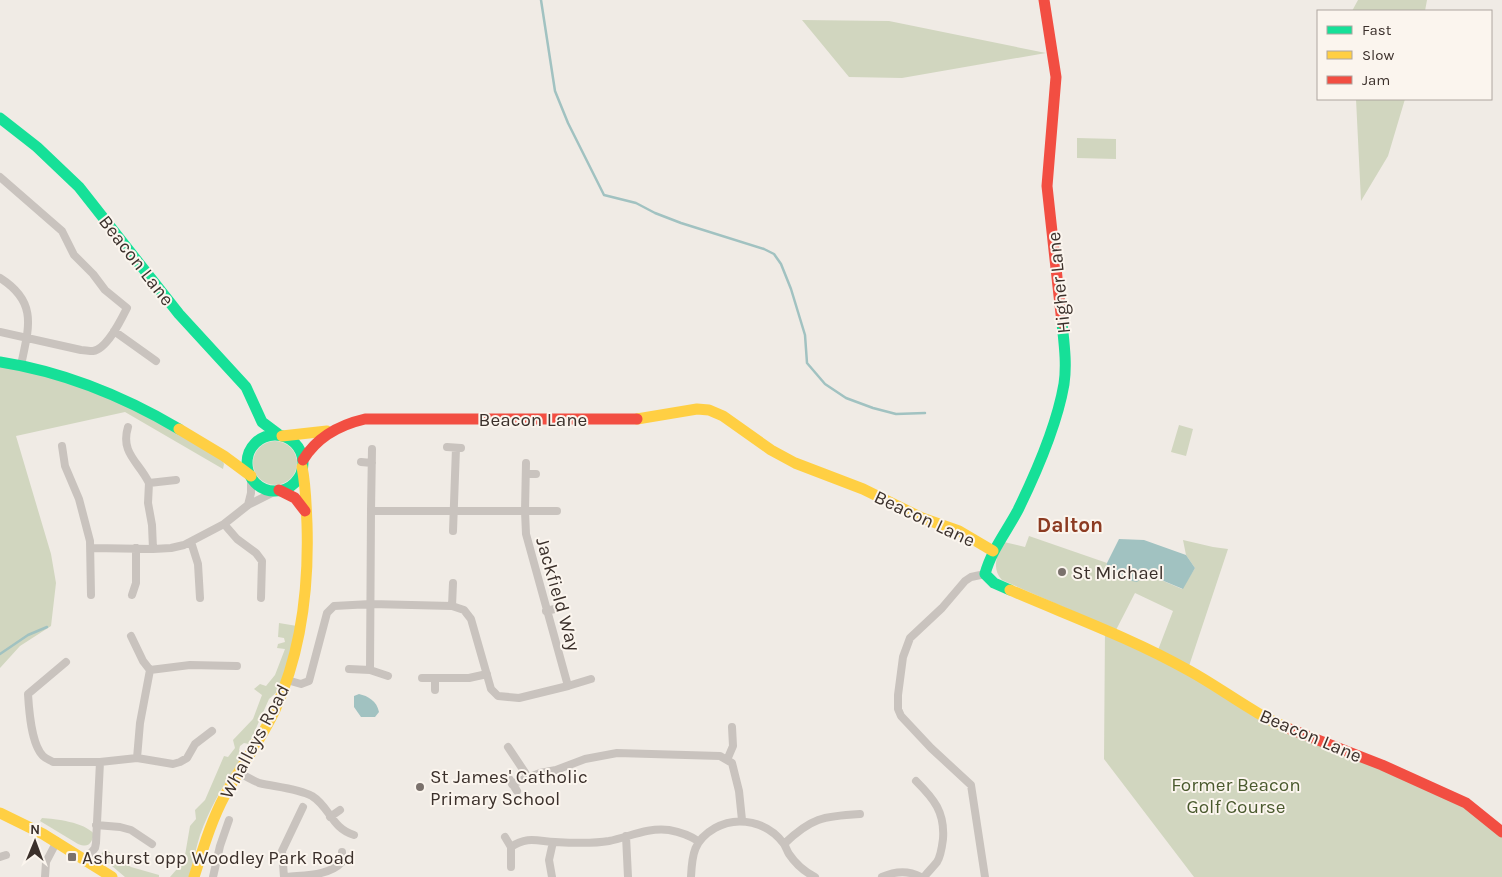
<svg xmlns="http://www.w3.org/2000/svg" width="1502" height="877" viewBox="0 0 1502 877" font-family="Karla,sans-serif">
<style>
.green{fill:#d1d6bf}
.water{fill:#a1c2c1}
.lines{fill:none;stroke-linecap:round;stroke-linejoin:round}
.stream{stroke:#a1c2c1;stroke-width:2.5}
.street{stroke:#c9c3be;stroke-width:8}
.fast{stroke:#16e098;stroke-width:11}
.slow{stroke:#ffcf43;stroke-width:11}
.jam{stroke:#f24e42;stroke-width:11}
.poi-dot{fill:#7a716c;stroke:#fbf5ee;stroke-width:2}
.labels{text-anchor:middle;stroke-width:4;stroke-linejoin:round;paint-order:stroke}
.street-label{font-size:19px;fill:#3b302b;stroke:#fbf5ee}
.poi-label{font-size:19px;fill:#3b302b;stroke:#fbf5ee;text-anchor:start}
.park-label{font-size:19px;fill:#4a5a2e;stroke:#fbf5ee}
.quarter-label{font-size:21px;font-weight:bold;fill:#8c3b22;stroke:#fbf5ee}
</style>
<rect width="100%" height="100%" fill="#f0ebe5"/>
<path class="green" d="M1358 0H1427L1425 11H1352Z
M802 20 889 21 1046 53 902 78 849 77Z
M1356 99H1405L1388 156 1361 201Z
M1077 138 1116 139V159L1077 158Z
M0 365 80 383 219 453 224 464 223 469 125 412 16 436 51 554 56 583 51 626 20 646 0 668Z
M1179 425 1193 429 1186 456 1171 452Z
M253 463a22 22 0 1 1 44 0a22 22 0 1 1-44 0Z
M1029 536 1107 563 1105 575 1147 574 1182 589 1195 568 1186 555 1183 540 1213 547 1228 549 1189 666 1158 650 1173 611 1135 593 1116 630 1002 580C991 568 997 555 1004 542L1025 547Z
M279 623 297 626 290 658 278 691 269 699 249 744 244 743 240 746 239 750 243 756C226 780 210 807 200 835 196 848 193 863 189 877H170L184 861 190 826 196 819 195 810 205 800 224 756 228 757 235 748 233 740 253 719 262 695 254 689 260 684 266 686 275 675 285 649 277 648 278 644 285 642 284 638 278 637Z
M1105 629 1269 720 1466 803 1502 832V877H1194L1104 759Z
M42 818C56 819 84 822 94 834 91 844 89 848 78 844L40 821Z
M105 849 131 867 159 875V877H125L100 856Z"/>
<path class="water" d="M1119 539 1144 540 1186 555 1195 568 1183 589 1147 574 1137 582 1105 576 1107 563Z
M359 694C368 696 377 701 379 712L375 717H361L354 707V696Z"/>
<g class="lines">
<path class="stream" d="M541 0 555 91 568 123 604 195 636 203 655 213 681 223 764 249 774 254 781 264 791 289 805 335 807 363 825 384 846 398 873 408 896 414 925 413
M0 654 28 635 47 627"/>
<path class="street" d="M0 177 62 231 74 255 93 274 105 290 127 308C121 320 107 349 93 351 89 351 84 350 81 350L0 332
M0 278C38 302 29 327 21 365
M114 331 156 361
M128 427C120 453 139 462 149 483L148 503 152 525 153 549
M62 446 65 466 79 499 90 541 91 595
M447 447 461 448
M361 462 372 463
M526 463 525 511H557
M526 474H536
M149 483 176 480
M248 505 251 493V477
M371 511 372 449
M224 524 237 539 256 553 262 561 261 598
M453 531 456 448
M191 542 198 564 200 598
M91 548 153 549 171 548 184 545 224 524 248 505 278 490
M132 595 136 583V548
M452 606 453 583
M546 611 559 608
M131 636 143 661 150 670
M66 662 28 694C29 710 31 744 43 756 46 759 50 760 53 762H100L137 758 173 764 180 762 187 758 195 744 212 731
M349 669 370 670 388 676
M422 678H469L487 674
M435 678V690
M287 680 301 684 309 681 327 613 334 606 371 604 452 606 464 610 471 619 491 689 498 696 519 698 568 686 526 534 525 511H371L370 670
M568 686 591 679
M508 747 528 777
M137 758 140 723 150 670 190 665 237 666
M727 760 733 746 732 727
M238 772C245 776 252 780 259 783 276 787 297 788 312 796 330 807 331 828 354 835
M508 777 517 791
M916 781C934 799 945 812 943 839 942 847 941 856 937 862 933 867 928 872 924 877
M512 784 540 773 556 770 585 759 617 753 720 756 732 763 739 791 742 820
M330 817 340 810
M96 825 120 827 131 830 152 844
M626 836 628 877
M505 837 511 847V867
M784 844C811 818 823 816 860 814
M511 847C527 836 537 841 555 842 572 843 592 844 609 841 629 837 648 827 669 830 680 832 689 835 698 841
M0 857 6 855
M85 860 95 848 96 843 100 762
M45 877 46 862 57 841
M213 877 220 846 229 820
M284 877 282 851 303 807
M287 877C304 875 329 876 342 862V852
M552 877 549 860 553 842
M691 877C692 854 694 840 715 828 738 815 768 822 784 844 786 847 787 851 789 854 795 863 805 872 815 877
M882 877C895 871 908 870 921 877
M985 877 971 785 931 748 901 716 898 709V695L903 657 910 638 942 608 965 581 971 577 985 574"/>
<path class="fast" d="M0 118 37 147 79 187 179 314 246 387 262 422 278 434
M0 362C65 372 123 396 179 429
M247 463a28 28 0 1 1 56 0a28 28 0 1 1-56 0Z
M1010 590 994 583 985 574C991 551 1007 531 1018 510 1036 473 1057 425 1064 384 1067 364 1064 343 1062 323"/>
<path class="slow" d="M637 419 697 409 709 410 723 416 771 450 795 463 863 489 922 518 959 531 993 551
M179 429 224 456 251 476
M282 436 327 431
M1010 590C1070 616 1131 638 1188 670 1223 689 1253 714 1290 729
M0 813 43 834 112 877
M194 877C203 849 211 821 225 795 241 766 261 740 275 710 302 651 309 588 307 524 306 505 306 486 302 467"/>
<path class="jam" d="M1044 0 1056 77 1047 186 1062 323
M303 460C317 437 339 425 365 419H637
M279 490 295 498 305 511
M1290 729 1382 765 1466 803 1502 832"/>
</g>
<g class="poi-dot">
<circle cx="1062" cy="572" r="5"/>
<circle cx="420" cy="787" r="5"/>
<rect x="67" y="852" width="10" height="10" rx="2.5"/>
</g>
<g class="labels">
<g class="street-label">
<text transform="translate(137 260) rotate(52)" y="7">Beacon Lane</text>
<text transform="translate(1058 283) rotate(-96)" y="7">Higher Lane</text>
<text x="533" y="426">Beacon Lane</text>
<text transform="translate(925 518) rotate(25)" y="7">Beacon Lane</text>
<text transform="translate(559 594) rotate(74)" y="7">Jackfield Way</text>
<text transform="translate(1311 735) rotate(23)" y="7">Beacon Lane</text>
<text transform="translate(254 741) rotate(-62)" y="7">Whalleys Road</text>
</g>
<g class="poi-label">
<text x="1072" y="579">St Michael</text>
<text x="430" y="783">St James' Catholic<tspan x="430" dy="22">Primary School</tspan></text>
<text x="82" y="864">Ashurst opp Woodley Park Road</text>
</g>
<g class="park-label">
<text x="1236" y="791">Former Beacon<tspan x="1236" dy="22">Golf Course</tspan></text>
</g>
<g class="quarter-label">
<text x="1070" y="532">Dalton</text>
</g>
</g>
<rect x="1317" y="10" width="175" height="90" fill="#fbf5ee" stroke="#aea6a0"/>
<rect x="1327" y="26" width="25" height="8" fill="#16e098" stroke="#aea6a0"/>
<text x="1362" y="35" font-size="15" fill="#3b302b">Fast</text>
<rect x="1327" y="51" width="25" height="8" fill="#ffcf43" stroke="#aea6a0"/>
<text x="1362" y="60" font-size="15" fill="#3b302b">Slow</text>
<rect x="1327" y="76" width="25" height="8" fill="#f24e42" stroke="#aea6a0"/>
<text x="1362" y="85" font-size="15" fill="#3b302b">Jam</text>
<g transform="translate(35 842) rotate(1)" stroke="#fbf5ee" stroke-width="4" paint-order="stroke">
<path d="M0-4L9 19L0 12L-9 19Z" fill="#3b302b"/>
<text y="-8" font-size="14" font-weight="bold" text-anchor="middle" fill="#3b302b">N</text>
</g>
</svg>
